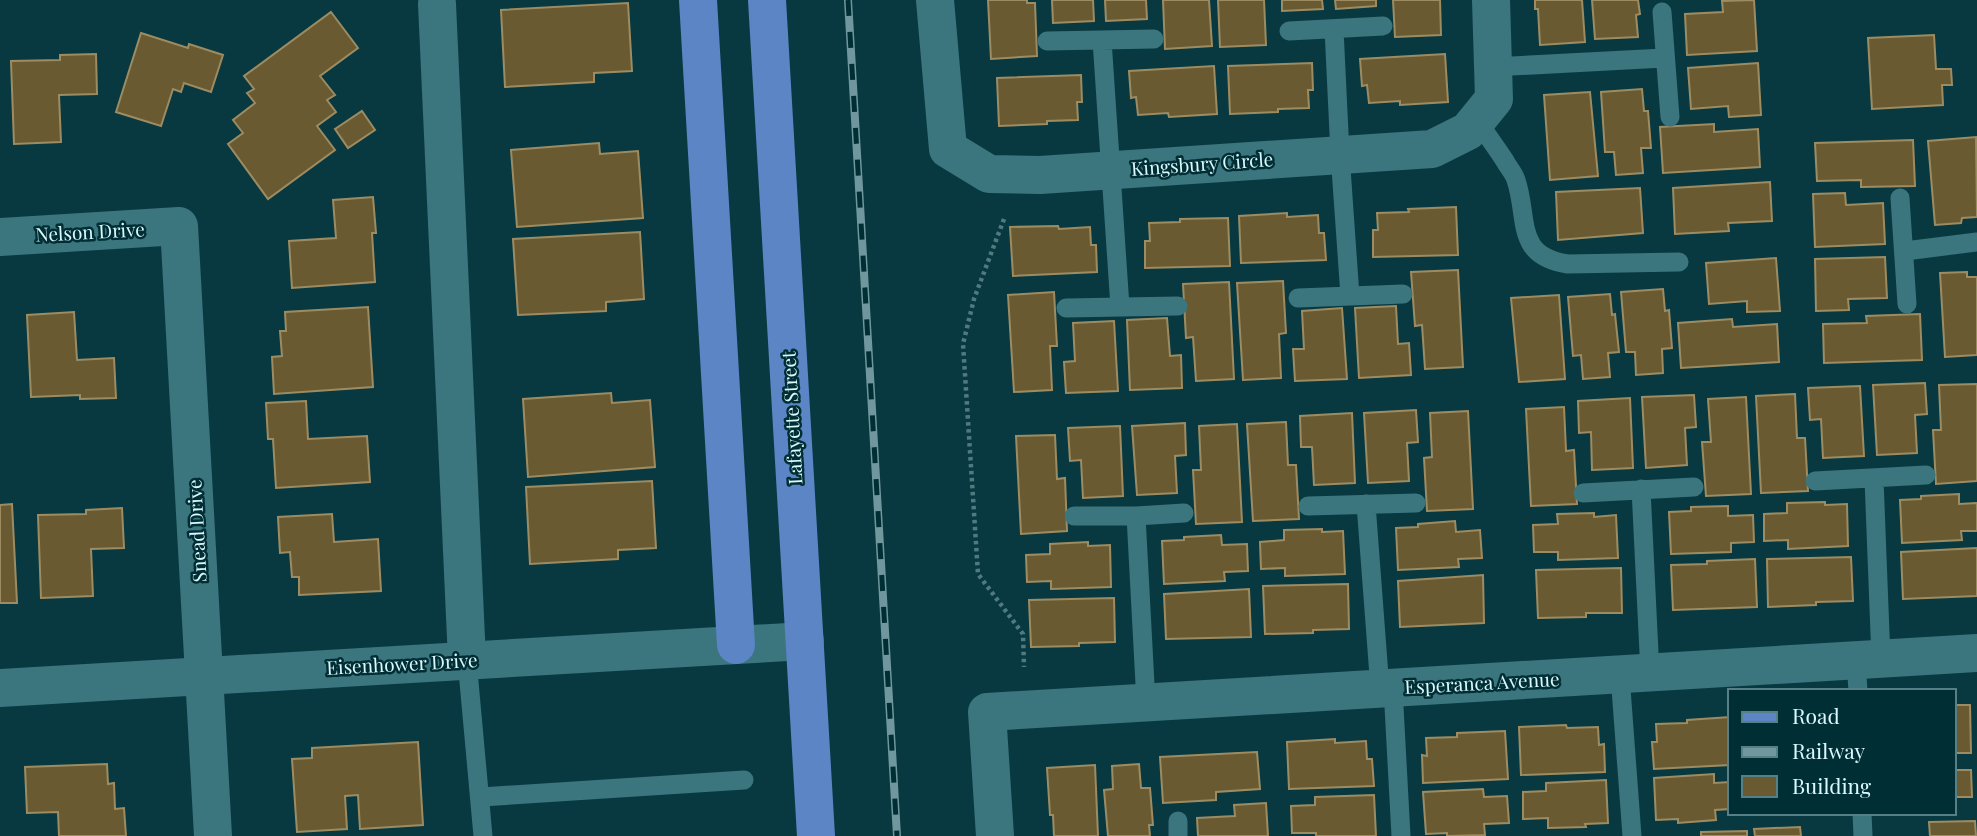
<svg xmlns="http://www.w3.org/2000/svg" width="1977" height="836" viewBox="0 0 1977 836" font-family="'Playfair Display',serif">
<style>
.building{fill:#6a5a31;stroke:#9d8c62;stroke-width:2}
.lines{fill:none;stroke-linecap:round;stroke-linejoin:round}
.path{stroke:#507a80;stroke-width:4.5;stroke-dasharray:3.5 3.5;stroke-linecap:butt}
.lane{stroke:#3b757e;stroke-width:19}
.street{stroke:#3b757e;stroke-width:38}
.primary{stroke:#5b85c4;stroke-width:38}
.rail-casing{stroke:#70979d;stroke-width:8}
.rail{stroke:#002e35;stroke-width:5;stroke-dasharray:16;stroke-linecap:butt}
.labels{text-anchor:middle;stroke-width:5;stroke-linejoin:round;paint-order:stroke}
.street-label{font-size:19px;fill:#dbf8fd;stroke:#002e35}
</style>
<rect width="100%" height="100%" fill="#083940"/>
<path class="building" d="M988 0H1027V3H1035L1037 56 991 59Z
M1052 0H1093L1094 21 1053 23Z
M1105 0H1146L1147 19 1106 21Z
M1163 0H1209L1212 46 1165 49Z
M1218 0H1264L1266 45 1220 47Z
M1282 0H1322L1323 9 1282 11Z
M1335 0H1376V6L1336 9Z
M1393 0H1440L1441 35 1395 37Z
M1535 0H1582L1585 42 1540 45 1538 9H1535Z
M1592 0H1638L1640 14 1636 15 1638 37 1595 39Z
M1754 0 1757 51 1687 55 1685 14 1723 12 1722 1Z
M628 3 632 71 594 73V82L505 87 501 10Z
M331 12 358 48 320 76 335 95 327 100 336 112 317 126 335 150 268 199 228 144 243 133 233 120 255 103 247 93 254 89 244 76Z
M141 33 188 48 189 44 223 55 211 92 184 83 181 92 173 89 161 126 116 112Z
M1934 35 1936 69H1951L1952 85H1942L1943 105 1872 109 1868 38Z
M96 54 97 94 59 95 61 142 14 144 11 61 60 60V55Z
M1445 54 1448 102 1400 105V101L1369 103 1367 85 1362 86 1360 59Z
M1312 63 1313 90H1308L1309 108 1278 109V112L1230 114 1228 66Z
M1758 63 1761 115 1729 117 1728 106 1691 109 1688 68Z
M1214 66 1217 114 1169 117 1168 113 1138 115 1136 97 1131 98 1129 71Z
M1081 75 1082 102H1077L1078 120 1047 121V124L999 126 997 78Z
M1642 89 1644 111H1648L1651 148H1641L1643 173 1616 175 1614 152H1605L1601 92Z
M1590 92 1598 176 1550 180 1544 95Z
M362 111 375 130 348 148 335 129Z
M1714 124V132L1758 129 1760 167 1663 173 1660 127Z
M1976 137 1977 217 1962 218 1961 223 1935 225 1928 141Z
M1913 140 1915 186 1861 187V180L1817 181 1815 143Z
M599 143 600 154 638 151 643 218 517 227 511 150Z
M1770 182 1772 221 1728 223 1729 231 1675 234 1673 188Z
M1640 188 1643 233 1558 240 1556 192Z
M1845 193 1846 205 1883 203 1885 244 1815 247 1813 194Z
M373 197 376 233H372L375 282 292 288 289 241 336 238 333 200Z
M1456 207 1458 255 1373 257V230H1378L1377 213 1409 212 1408 209Z
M1287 213V217L1318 215 1319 233H1324L1326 260 1241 263 1239 216Z
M1228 218 1230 266 1145 268V241H1150L1149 223 1180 222V219Z
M1058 226 1059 229 1090 227 1091 245H1096L1097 272 1013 276 1010 227Z
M640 232 644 299 606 302V311L518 315 513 239Z
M1885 257 1887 298 1848 299 1849 310 1816 311 1815 259Z
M1776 258 1780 311 1747 312V301L1709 304 1706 263Z
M1458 270 1463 367 1425 369 1422 325 1415 326 1411 272Z
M1967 272V277H1977V355L1945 357 1940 273Z
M1283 281 1286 333 1279 334 1281 378 1243 380 1237 283Z
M1229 282 1234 379 1196 381 1193 337 1186 338 1183 284Z
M1663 289 1665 311 1669 310 1672 348 1662 349 1663 373 1636 375 1635 352H1626L1621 292Z
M1054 292 1057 346H1050L1052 390 1014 392 1008 295Z
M1610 294 1612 315 1615 314 1619 352 1608 353 1610 377 1583 379 1581 355 1573 356 1568 297Z
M1559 295 1565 379 1519 382 1511 298Z
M1396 306 1398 344 1409 343 1411 375 1359 378 1355 308Z
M368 307 373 387 274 394 272 357 282 356 280 331H286L285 312Z
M1342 308 1347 379 1295 381 1293 349H1304L1302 311Z
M74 312 77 360 114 358 116 398 80 399V395L31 397 27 315Z
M1920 314 1922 360 1824 363 1823 324 1867 323 1866 316Z
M1167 318 1170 356 1181 355 1182 388 1130 390 1127 320Z
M1732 319 1733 327 1777 324 1779 362 1681 368 1678 323Z
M1114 321 1118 391 1066 393 1064 362 1075 361 1073 323Z
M1925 383 1927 414 1915 415 1917 453 1877 455 1873 385Z
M1977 384V481L1936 484 1933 430H1941L1939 385Z
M1860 386 1864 456 1823 458 1821 419 1810 420 1808 388Z
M611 393 612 403 650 400 655 467 528 477 523 399Z
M1795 394 1797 438H1805L1808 491 1761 493 1756 396Z
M1694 395 1696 427 1685 428 1687 465 1646 468 1642 397Z
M1746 397 1751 494 1706 496 1702 442H1711L1708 399Z
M1630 398 1633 468 1592 470 1591 432 1579 433 1578 401Z
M306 401 308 439 367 436 370 482 276 488 273 439H268L266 403Z
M1564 407 1566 451 1574 450 1577 504 1531 506 1526 409Z
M1416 410 1418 442 1407 443 1409 481 1368 483 1364 413Z
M1468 411 1473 509 1427 511 1424 458 1432 457 1430 413Z
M1352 413 1355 483 1314 485 1312 447H1301L1300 416Z
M1286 422 1288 465H1296L1299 519 1253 521 1247 424Z
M1185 423 1186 455 1175 456 1177 493 1137 495 1132 426Z
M1237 424 1242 522 1196 524 1193 470H1201L1199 426Z
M1120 426 1123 496 1083 498 1081 460 1070 461 1068 428Z
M1055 435 1057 479 1065 478 1067 531 1021 534 1016 436Z
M652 481 656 548 618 550V559L530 564 526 487Z
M1959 494V504L1977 503V531H1961L1962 540 1902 543 1900 500 1921 499V496Z
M1825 502V505L1847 504 1848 546 1788 549V540L1764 541V514L1787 513V503Z
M12 504 17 603H0V505Z
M1728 506V516L1753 515 1754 542 1731 543V552L1671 554 1669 512 1691 511V507Z
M122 508 124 548 91 549 93 596 41 598 38 515 86 514V510Z
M1594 513V517L1616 515 1618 558 1558 560V552H1534L1533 525 1558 524 1557 514Z
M332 514 334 542 378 539 381 591 299 595V577H292L290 552 280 553 278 517Z
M1455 521 1456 532 1480 530 1482 558 1458 559 1459 567 1398 570 1396 528 1418 527V524Z
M1322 529V532L1343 531 1345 574 1285 576V568L1261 569 1260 542 1284 540V530Z
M1221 535 1222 545 1247 544 1248 571 1224 572 1225 581 1164 584 1162 541 1184 540V537Z
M1088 542V546L1110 545 1111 587 1051 589V581L1027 582 1026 555 1050 554V544Z
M1977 548V596L1903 599 1901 552Z
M1851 557 1853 601 1816 602V605L1768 607 1767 559Z
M1755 559 1757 607 1673 610 1671 565 1707 564V561Z
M1621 568 1622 613H1586V617L1538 618 1536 570Z
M1483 575 1484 623 1400 627 1398 581Z
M1348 584 1349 629 1313 630V633L1265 634 1263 586Z
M1249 589 1251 637 1166 639 1164 594Z
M1114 598 1115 642 1079 643V646L1031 647 1029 600Z
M1954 705H1970L1971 753H1954Z
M1730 717V765L1654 769 1652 742H1657L1656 724 1687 723V720Z
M1566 725 1567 728 1598 727 1599 745 1604 744 1605 772 1521 775 1519 727Z
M1505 731 1508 779 1423 783 1422 755 1427 756 1426 738 1457 737V733Z
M1335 739V743L1366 741 1367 759H1372L1374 786 1289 789 1287 742Z
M418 742 423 825 360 829 358 795 345 796 347 829 297 832 292 759 312 758V748Z
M1257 752 1260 789 1216 792V800L1163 803 1160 757Z
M107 764 108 784 114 783 115 809 124 808 126 836H59L58 812 27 813 25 767Z
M1139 764 1141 788H1150L1153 825H1149L1150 836H1108L1104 790 1113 789 1112 766Z
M1095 765 1098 836H1054L1053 815H1050L1047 768Z
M1954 770H1971L1972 797H1954Z
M1714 774V783L1730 782V809L1715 810 1716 820 1678 823V819L1656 820 1654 778Z
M1606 780 1608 823 1585 824 1586 827 1548 828V818L1523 819V792L1546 791V783Z
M1483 789 1484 797 1507 796 1509 823 1484 824 1485 835 1447 836V833L1426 834 1423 792Z
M1374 795 1376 836H1316V833H1292L1291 806 1315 805V797Z
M1266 803 1268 836H1198L1197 818 1235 816 1234 805Z
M1975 821 1976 836H1930L1929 822Z
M1800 827 1801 836H1755L1754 829Z
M1747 831V836H1701V832Z"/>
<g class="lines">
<path class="path" d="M1004 219 974 299 963 344 978 574 1023 634 1024 667"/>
<path class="lane" d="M1662 12 1670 117
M1334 29 1340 154 1350 296
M1289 31 1383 26
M1102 40 1120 307
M1047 41 1154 39
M1493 67 1664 58
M1477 120C1486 134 1496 147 1505 161 1508 167 1514 173 1516 180 1529 219 1514 256 1568 264L1679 262
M1900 198 1907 304
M1905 251 1977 242
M1298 298 1403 294
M1066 308 1178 306
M1874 479 1881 659
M1815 481 1926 475
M1641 489 1650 673
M1583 493 1694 487
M1366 504 1380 689
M1308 506 1416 503
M1074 516H1136L1184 513
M1136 516 1146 703
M467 660 483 836
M1856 661 1858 691
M1620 675 1632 836
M1393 688 1401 836
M481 797 744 780
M1862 813 1863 836
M1178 821V836"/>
<path class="street" d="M935 0 948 149 989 174 1040 175 1432 149 1468 131 1494 99 1491 0
M437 4 467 660
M0 237 179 226 213 836
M0 688 805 641
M995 836 987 712 1977 653"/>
<path class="primary" d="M698 0 736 645
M767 0 816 836"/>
<defs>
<path id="rail" d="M848 0 897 836"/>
</defs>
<use href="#rail" class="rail-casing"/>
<use href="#rail" class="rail"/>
</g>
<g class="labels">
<g class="street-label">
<text transform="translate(1202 164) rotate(-4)" y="7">Kingsbury Circle</text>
<text transform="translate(90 232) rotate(-3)" y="7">Nelson Drive</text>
<text transform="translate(792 418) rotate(-93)" y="7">Lafayette Street</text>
<text transform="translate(197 531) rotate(-93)" y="7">Snead Drive</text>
<text transform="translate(402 664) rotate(-3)" y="7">Eisenhower Drive</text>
<text transform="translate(1482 683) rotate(-3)" y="7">Esperanca Avenue</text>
</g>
</g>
<rect x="1728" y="689" width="228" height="126" fill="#002e35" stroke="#587f85" stroke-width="2"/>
<rect x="1742" y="712" width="35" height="10" fill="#5b85c4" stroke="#587f85" stroke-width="2"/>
<text x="1792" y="724" font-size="21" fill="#dbf8fd">Road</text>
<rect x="1742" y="747" width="35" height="10" fill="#70979d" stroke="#587f85" stroke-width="2"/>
<text x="1792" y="759" font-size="21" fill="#dbf8fd">Railway</text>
<rect x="1742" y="776" width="35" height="21" fill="#6a5a31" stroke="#587f85" stroke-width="2"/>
<text x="1792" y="794" font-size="21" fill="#dbf8fd">Building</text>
</svg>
